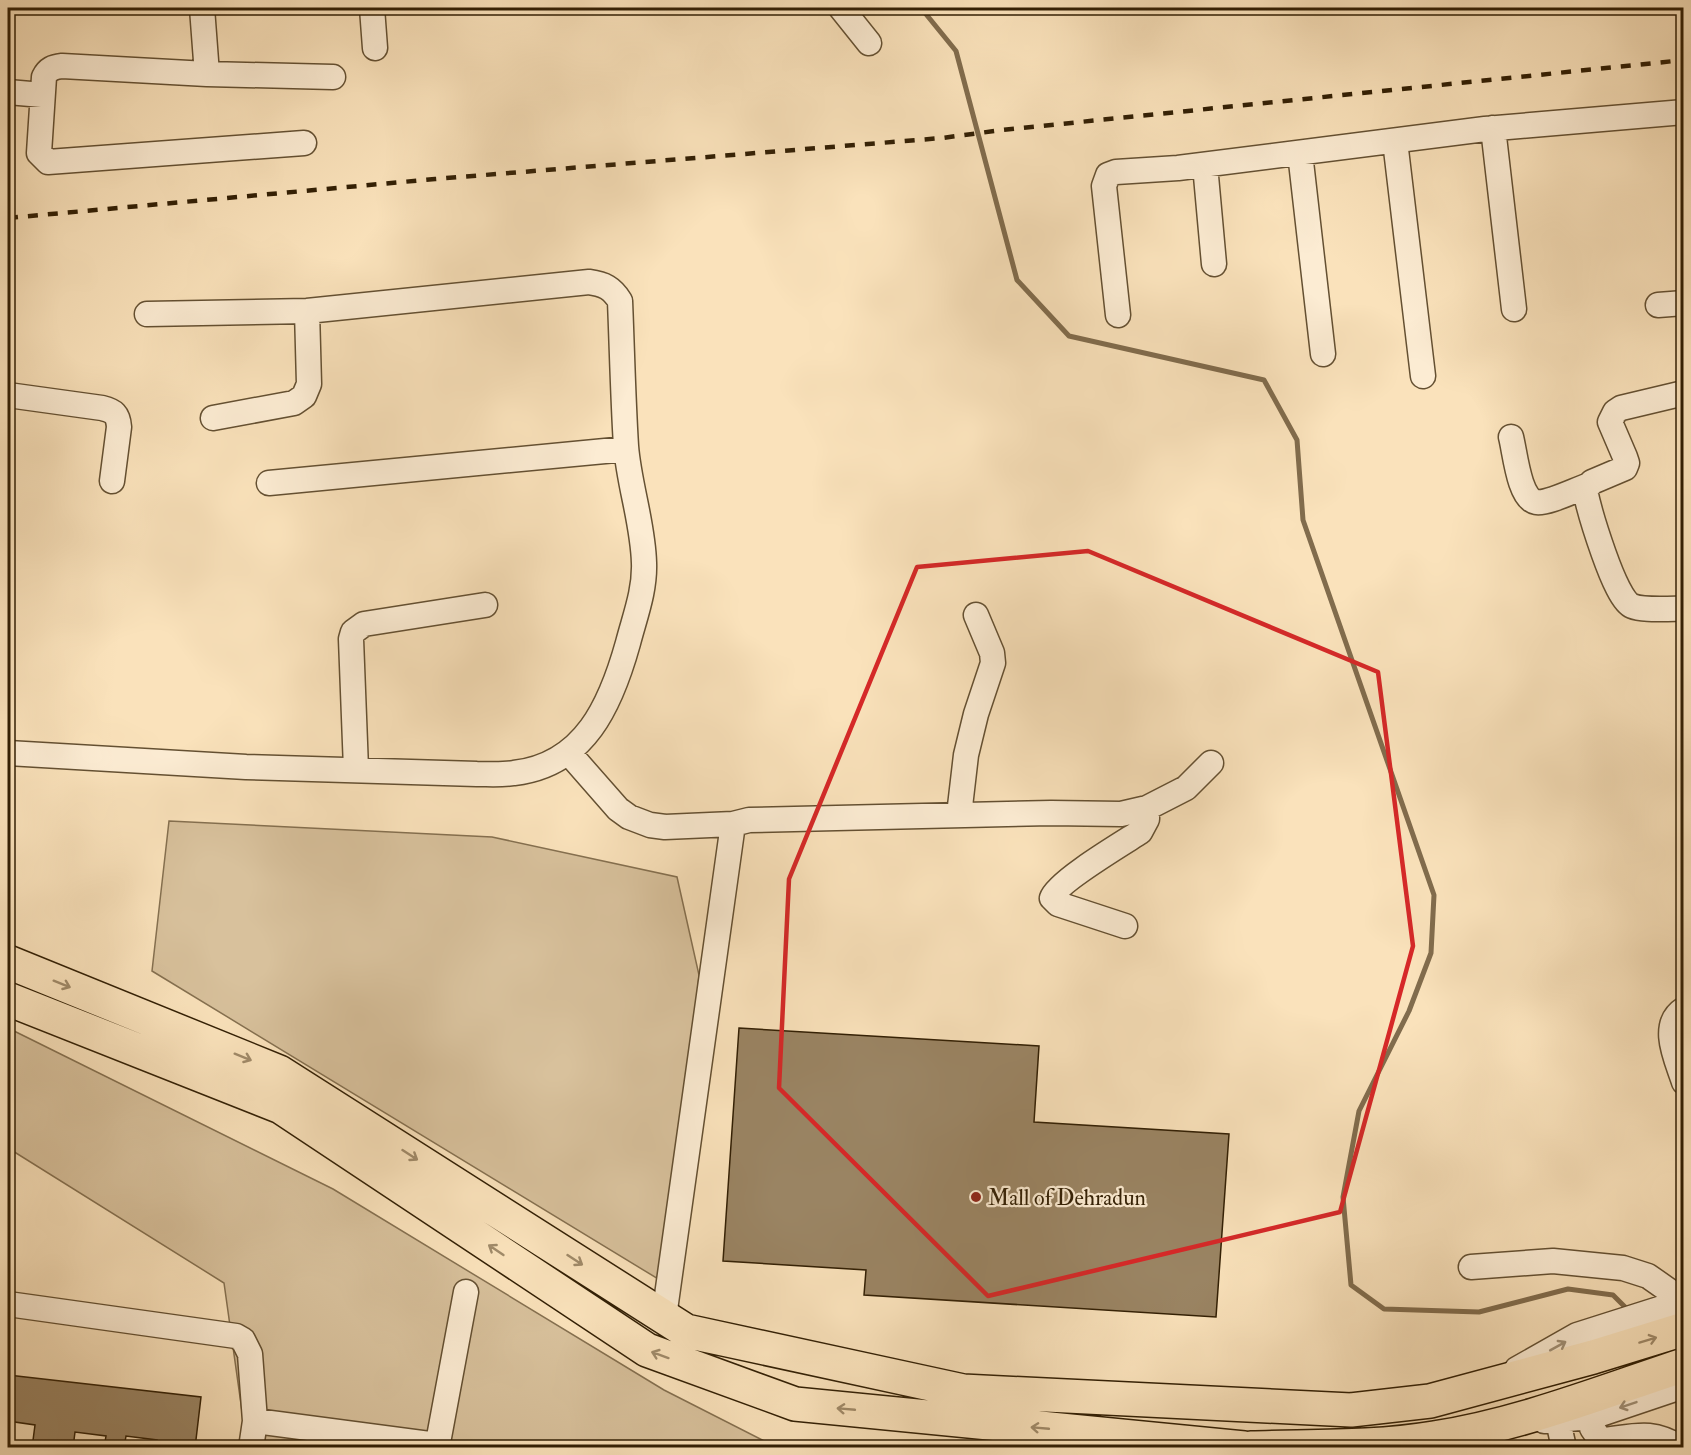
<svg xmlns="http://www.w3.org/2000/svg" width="1691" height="1455" viewBox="0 0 1691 1455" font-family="'IM FELL Double Pica',serif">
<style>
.green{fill:#d8c19c;stroke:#857050;stroke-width:1.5}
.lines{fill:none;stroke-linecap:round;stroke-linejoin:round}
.stream{stroke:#816c4d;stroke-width:5}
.building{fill:#9a8463;stroke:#321f04;stroke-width:1.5}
.minor-casing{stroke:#645032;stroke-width:27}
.highway-casing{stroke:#321f04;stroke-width:36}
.minor{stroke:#fcecd3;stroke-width:24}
.highway{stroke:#fae2bb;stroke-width:33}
.rail{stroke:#321f04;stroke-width:4.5;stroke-dasharray:10 10;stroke-linecap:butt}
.oneway{stroke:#a08a69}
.oneway2{stroke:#a19076}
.marked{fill:none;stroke:#d62828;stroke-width:4.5;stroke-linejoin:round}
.poi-dot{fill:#8f2418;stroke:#fcecd3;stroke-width:2}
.labels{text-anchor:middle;stroke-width:4.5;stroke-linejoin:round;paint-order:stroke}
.poi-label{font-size:22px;fill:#321f04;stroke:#fcecd3;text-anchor:start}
</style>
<rect width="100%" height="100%" fill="#fae2bb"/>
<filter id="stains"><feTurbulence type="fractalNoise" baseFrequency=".00333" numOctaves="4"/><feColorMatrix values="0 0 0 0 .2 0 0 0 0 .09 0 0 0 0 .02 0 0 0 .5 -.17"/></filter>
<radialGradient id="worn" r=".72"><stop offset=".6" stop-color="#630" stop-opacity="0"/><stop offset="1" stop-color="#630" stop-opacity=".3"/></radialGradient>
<path class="green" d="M169 821 492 837 677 877 699 975 673 1288 152 971Z
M8 1028 333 1189 664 1390 776 1447H247L224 1283 8 1148Z"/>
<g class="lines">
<path class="stream" d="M921 8 956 51 1017 280 1069 336 1264 380 1297 440 1303 520 1434 895 1431 953 1409 1011 1359 1111 1343 1197 1351 1285 1384 1309 1479 1312 1568 1289 1613 1295 1626 1308"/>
</g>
<path class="building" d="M739 1028 1039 1046 1034 1122 1229 1134 1216 1317 864 1295 866 1270 723 1261Z
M8 1375 201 1397 195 1448H156L157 1440 126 1436 124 1448H104L106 1436 75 1432 73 1448H32L35 1425 8 1421Z"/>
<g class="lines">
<defs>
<path id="minor" d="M202 8 207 74 333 77
M372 8 375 48
M841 8 869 43
M207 74 62 66C53 67 48 69 44 77L39 153 48 162 304 143
M8 92 42 95
M1493 128 1514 309
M1395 141 1423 376
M1300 153 1323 354
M1205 165 1214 264
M1658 305 1684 303
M1118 315 1104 186 1108 175 1116 172 1178 168 1485 129 1684 112
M1684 393 1621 408 1615 412 1610 422 1625 457 1627 463 1625 468 1592 482 1585 490C1589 510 1615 600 1632 606 1644 611 1670 608 1684 609
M8 395 102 408C114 411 118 414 119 427L112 481
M213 418 294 403 304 396 309 384 307 311
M1511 437C1515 452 1519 499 1536 502 1547 504 1575 490 1587 486
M269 483 626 449
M568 752 618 809 629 817 650 825 665 827 733 824
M8 753 246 767 477 774C489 774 502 775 514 773 585 765 611 704 628 643 635 616 645 591 644 563 643 523 629 485 626 446 623 398 622 349 620 301 612 288 604 284 589 282L307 311 147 314
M356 769 351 639 353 632 364 624 485 605
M959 815 966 755 976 714 993 663 992 653 976 615
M1125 926 1058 904 1052 898C1057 882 1123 843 1140 832L1147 819V808
M1684 1009C1659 1025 1677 1060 1684 1082
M1471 1267 1553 1261 1623 1268 1648 1276 1668 1290 1681 1302
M8 1304 236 1336 243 1340 250 1354 255 1421 251 1448
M664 1317 733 824 749 820 1051 813 1121 814 1147 808 1186 788 1211 763
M1517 1369 1577 1335 1684 1301
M1555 1407 1564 1448
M1592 1417V1428L1599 1438 1605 1440C1637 1436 1652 1430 1681 1448
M255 1421 437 1445
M1544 1421 1592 1417 1684 1386
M437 1448 466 1292"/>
<path id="highway" d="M8 962 279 1072 686 1331 963 1391 1351 1410 1430 1401 1593 1357 1684 1329
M8 999 281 1107 647 1350 795 1404 1244 1448
M1251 1448C1312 1446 1374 1448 1434 1438 1519 1425 1602 1392 1684 1365"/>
</defs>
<use href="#minor" class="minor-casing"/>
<use href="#highway" class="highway-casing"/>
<use href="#minor" class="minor"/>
<use href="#highway" class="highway"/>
<path class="rail" d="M8 218 435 179 942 138 1002 130 1684 60"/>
</g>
<defs><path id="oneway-shaft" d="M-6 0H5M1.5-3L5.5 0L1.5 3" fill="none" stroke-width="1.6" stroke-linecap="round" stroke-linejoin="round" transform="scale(1.5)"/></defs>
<g class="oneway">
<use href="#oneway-shaft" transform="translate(62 984) rotate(22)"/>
<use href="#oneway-shaft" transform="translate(243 1057) rotate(22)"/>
<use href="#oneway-shaft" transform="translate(410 1155) rotate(33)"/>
<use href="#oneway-shaft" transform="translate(496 1250) rotate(-146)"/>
<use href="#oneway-shaft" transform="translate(575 1260) rotate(33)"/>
<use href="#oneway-shaft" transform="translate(1648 1340) rotate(-17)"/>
<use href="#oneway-shaft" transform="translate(660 1355) rotate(-160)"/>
<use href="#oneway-shaft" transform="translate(846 1409) rotate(-175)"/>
<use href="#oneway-shaft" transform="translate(1040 1428) rotate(-175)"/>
</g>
<g class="oneway2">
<use href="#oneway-shaft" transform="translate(1558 1346) rotate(-29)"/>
<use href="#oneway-shaft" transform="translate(1628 1405) rotate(161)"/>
</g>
<path class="marked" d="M1088 551 1378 672 1413 946 1340 1212 988 1296 779 1088 789 879 917 567Z"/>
<circle class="poi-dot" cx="976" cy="1197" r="6"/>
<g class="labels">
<g class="poi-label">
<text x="988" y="1205">Mall of Dehradun</text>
</g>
</g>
<rect width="1691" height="1455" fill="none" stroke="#fae2bb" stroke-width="30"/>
<rect x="9" y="9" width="1673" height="1437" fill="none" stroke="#321f04" stroke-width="3"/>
<rect x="15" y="15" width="1661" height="1425" fill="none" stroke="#321f04" stroke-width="1.5"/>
<rect width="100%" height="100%" filter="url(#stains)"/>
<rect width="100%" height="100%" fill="url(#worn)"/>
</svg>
